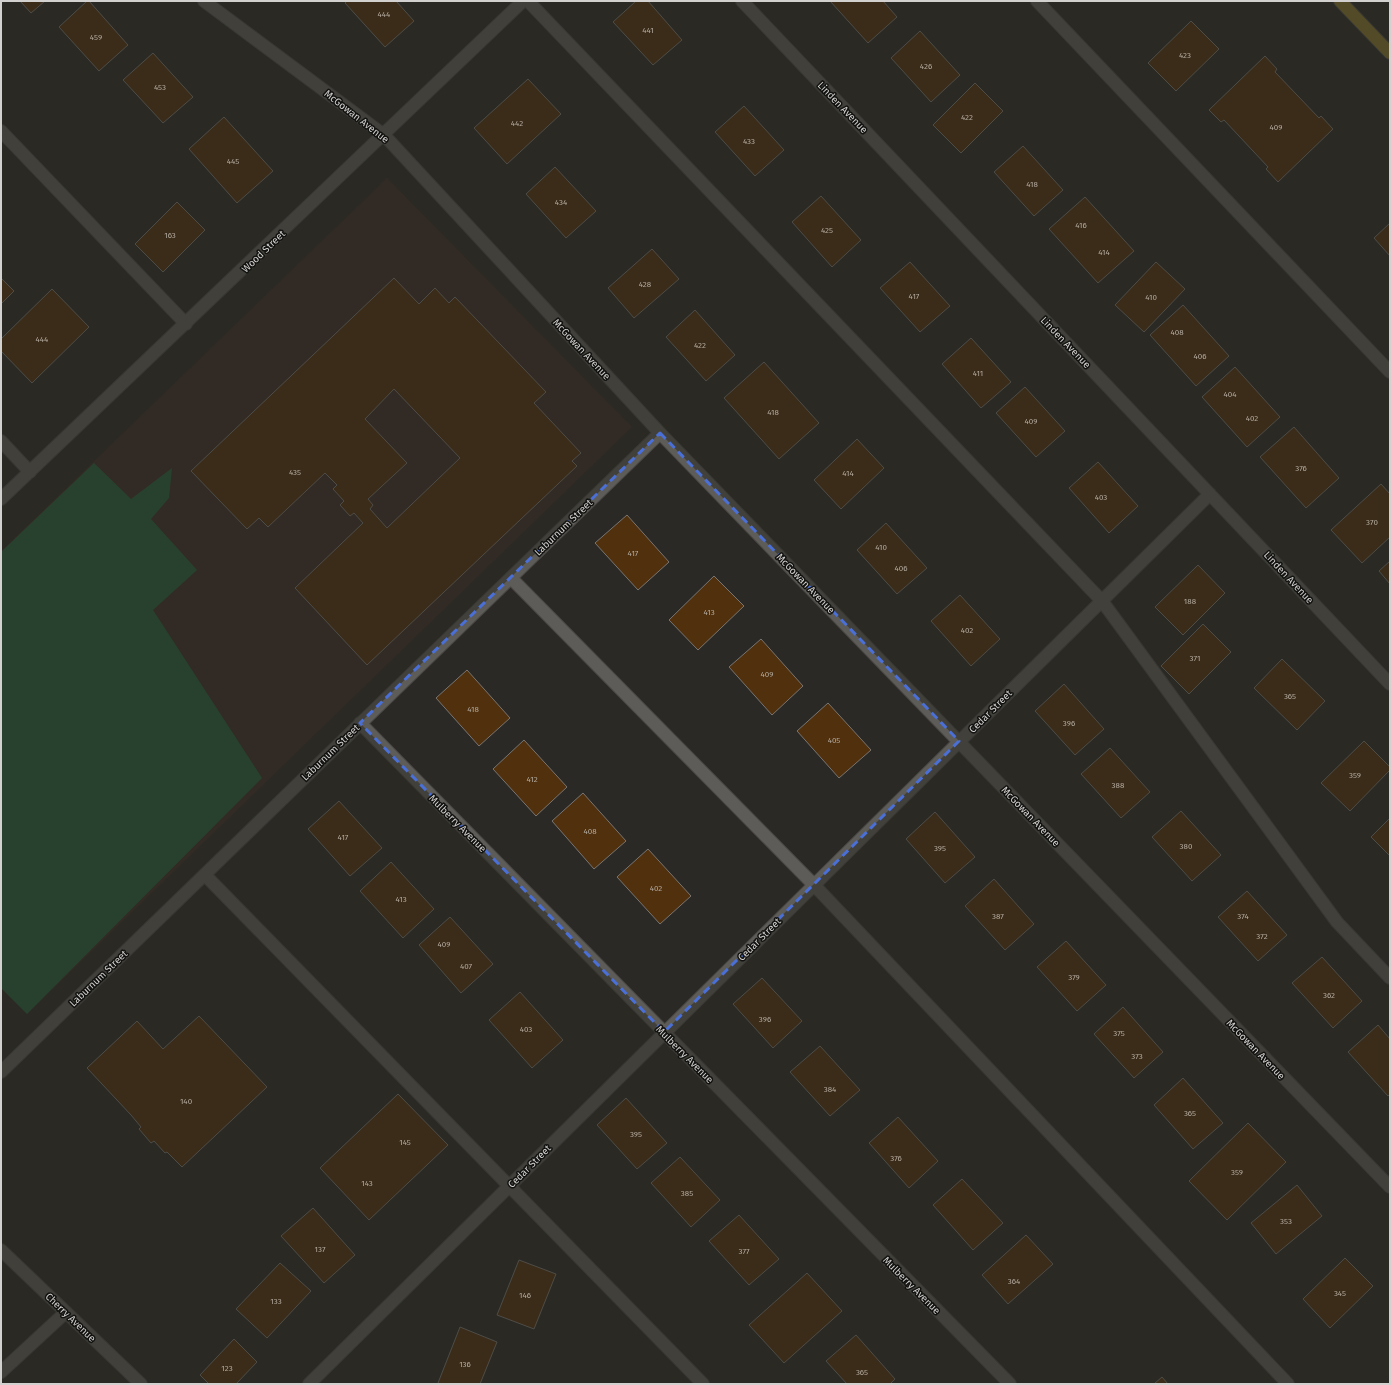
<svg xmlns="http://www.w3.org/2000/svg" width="1391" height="1385" viewBox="0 0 1391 1385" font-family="'Fira Sans',sans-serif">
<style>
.education{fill:#3d2c24}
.green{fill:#265e3c}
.building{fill:#50300d;stroke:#797572;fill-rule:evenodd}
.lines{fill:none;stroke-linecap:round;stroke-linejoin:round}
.minor-casing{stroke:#494744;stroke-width:14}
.major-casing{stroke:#494744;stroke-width:14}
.minor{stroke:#5e5c58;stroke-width:12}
.major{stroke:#86722c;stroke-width:12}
.marked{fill:none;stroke:#4a6fd6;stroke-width:3;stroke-dasharray:8 5;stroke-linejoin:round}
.labels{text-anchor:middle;stroke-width:3;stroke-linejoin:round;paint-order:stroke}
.number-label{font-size:8px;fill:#b2a99e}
.street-label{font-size:10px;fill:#d3d1cf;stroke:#121210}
</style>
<rect width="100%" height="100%" fill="#2a2925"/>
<path class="education" d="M387 178 632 427 27 1014 1 988V551Z"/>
<path class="green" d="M94 463 131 499 172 468 169 498 151 519 197 570 153 610 262 778 27 1014 1 988V552Z"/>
<path class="building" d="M20 1H45L31 13Z
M87 1H89L128 45 99 71 59 27Z
M347 1H396L414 21 385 47 345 3Z
M636 1H648L682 40 653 65 613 22Z
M830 1H883L897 17 868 43Z
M1191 21 1219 49 1176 91 1148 63Z
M920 31 960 75 931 102 891 58Z
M153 53 193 97 163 123 123 80Z
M1265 56 1277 69 1275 72 1319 118 1321 116 1333 129 1278 182 1266 169 1268 167 1224 120 1221 122 1209 110Z
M528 79 561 114 507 164 474 128Z
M975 83 1003 111 961 153 933 125Z
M744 106 784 150 755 176 715 132Z
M224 117 273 171 237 203 189 149Z
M1023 146 1063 190 1034 216 994 172Z
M555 167 596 211 566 238 526 194Z
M821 196 861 240 832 267 792 222Z
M1085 197 1134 251 1098 283 1049 229Z
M177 202 205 230 163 272 135 244Z
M1390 223V256L1374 238Z
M652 249 679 279 634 318 608 288Z
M910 262 950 306 920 332 880 288Z
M1156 262 1185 289 1144 332 1115 305Z
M1 278 14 291 1 304Z
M394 278 419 304 435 288 449 303 455 297 546 392 534 403 581 453 572 461 577 466 367 665 295 588 363 523 354 513 350 516 340 505 344 501 333 489 337 485 325 473 268 527 259 518 247 529 191 471ZM394 389 460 458 387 528 370 509 373 505 368 499 407 463 365 419Z
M52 289 89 327 32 383 1 351V339Z
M1183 305 1229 356 1196 386 1150 335Z
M695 310 735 355 706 381 666 337Z
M971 338 1011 382 981 408 942 364Z
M764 362 819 423 779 459 724 398Z
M1235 367 1280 417 1247 447 1202 397Z
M1025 387 1065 431 1036 457 996 413Z
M1294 427 1339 478 1306 508 1260 457Z
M857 439 884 468 841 509 814 480Z
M1098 462 1138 506 1109 533 1069 488Z
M1381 484 1390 494V537L1362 563 1331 530Z
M627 515 669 562 638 590 595 543Z
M886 523 927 568 897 594 857 550Z
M1390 561V584L1379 571Z
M1198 565 1225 593 1183 635 1155 607Z
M714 576 744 606 698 650 669 620Z
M960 595 1000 639 971 666 931 621Z
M1203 624 1231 652 1189 694 1161 666Z
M761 639 803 686 772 715 729 667Z
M1282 659 1325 701 1297 730 1254 688Z
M467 670 510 718 479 746 436 698Z
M1064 684 1104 729 1075 755 1035 711Z
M828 703 871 750 839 778 797 731Z
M524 740 567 787 536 816 493 769Z
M1364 741 1390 767V770L1350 811 1321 783Z
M1110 748 1150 792 1121 818 1081 774Z
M583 793 626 841 594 869 552 821Z
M339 801 382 848 350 876 308 829Z
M1181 811 1221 855 1192 881 1152 837Z
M935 812 975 857 945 883 906 839Z
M1390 818V856L1371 837Z
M648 849 691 896 660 924 617 877Z
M391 862 434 909 403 938 360 891Z
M994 879 1034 924 1005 950 965 906Z
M1247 891 1287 935 1258 961 1218 917Z
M450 917 493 964 461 993 419 945Z
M1066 941 1106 985 1077 1011 1037 967Z
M1322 957 1362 1001 1333 1028 1292 983Z
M762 978 802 1021 773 1048 733 1004Z
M520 992 563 1040 532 1068 489 1020Z
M1123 1007 1163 1052 1134 1078 1094 1034Z
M199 1016 267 1087 182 1167 167 1152 165 1153 154 1141 151 1143 139 1129 141 1127 131 1115 87 1068 137 1021 163 1049Z
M1378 1025 1390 1039V1094L1388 1096 1348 1052Z
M820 1046 860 1090 830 1116 790 1072Z
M1183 1078 1223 1123 1193 1149 1154 1105Z
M398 1094 448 1145 369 1220 320 1168Z
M626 1098 667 1143 637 1169 597 1125Z
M898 1117 938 1161 909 1188 869 1143Z
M1248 1123 1286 1162 1227 1220 1189 1181Z
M680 1157 720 1200 691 1227 651 1183Z
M962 1179 1003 1223 973 1250 933 1205Z
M1297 1185 1322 1216 1276 1254 1251 1223Z
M313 1208 355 1255 324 1283 281 1236Z
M739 1215 779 1259 749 1285 709 1241Z
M1026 1235 1053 1264 1008 1304 982 1275Z
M1345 1258 1373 1286 1330 1328 1303 1299Z
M519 1260 556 1274 534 1329 497 1315Z
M280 1263 311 1291 267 1338 236 1309Z
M807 1273 842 1311 784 1363 749 1325Z
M460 1327 497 1342 480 1384H441L438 1383Z
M856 1335 895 1379 890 1384H847L826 1361Z
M234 1339 257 1362 236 1384H209L200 1375Z
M1162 1377 1168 1384H1154Z"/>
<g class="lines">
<defs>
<path id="minor" d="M204 1 384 135 660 433 1390 1187
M528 1 1102 601 1337 922 1390 978
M742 1 1390 684
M1037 1 1390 372
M1 131 186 324
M1 441 30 472
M1 499 523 1
M511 578 814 885 1288 1384
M360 723 1010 1384
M205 875 703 1384
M1 1072 660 433
M1 1250 141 1384
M1 1372 66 1312
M309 1384 1210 494"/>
<path id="major" d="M1340 1 1390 53"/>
</defs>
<use href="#minor" class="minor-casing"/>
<use href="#major" class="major-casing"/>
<use href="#minor" class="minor"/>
<use href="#major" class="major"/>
</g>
<path d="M0 0H1391V1385H0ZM660 433 959 741 664 1032 360 723Z" fill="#2a2925" fill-opacity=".55" fill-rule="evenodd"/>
<path class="marked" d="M660 433 959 741 664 1032 360 723Z"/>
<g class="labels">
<g class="number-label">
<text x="384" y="17">444</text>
<text x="648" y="33">441</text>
<text x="96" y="40">459</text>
<text x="1185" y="58">423</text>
<text x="926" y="69">426</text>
<text x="160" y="90">453</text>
<text x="967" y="120">422</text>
<text x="517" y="126">442</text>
<text x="1276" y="130">409</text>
<text x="749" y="144">433</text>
<text x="233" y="164">445</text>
<text x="1032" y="187">418</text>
<text x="561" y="205">434</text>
<text x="1081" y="228">416</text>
<text x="827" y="233">425</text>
<text x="170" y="238">163</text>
<text x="1104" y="255">414</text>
<text x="645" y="287">428</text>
<text x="914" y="299">417</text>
<text x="1151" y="300">410</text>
<text x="1177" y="335">408</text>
<text x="42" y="342">444</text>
<text x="700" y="348">422</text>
<text x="1200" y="359">406</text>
<text x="978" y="376">411</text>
<text x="1230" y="397">404</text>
<text x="773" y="415">418</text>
<text x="1252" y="421">402</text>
<text x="1031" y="424">409</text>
<text x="1301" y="471">376</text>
<text x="295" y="475">435</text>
<text x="848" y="476">414</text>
<text x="1101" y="500">403</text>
<text x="1372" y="525">370</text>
<text x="881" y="550">410</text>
<text x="633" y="556">417</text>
<text x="901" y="571">406</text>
<text x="1190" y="604">188</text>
<text x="709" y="615">413</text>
<text x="967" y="633">402</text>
<text x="1195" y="661">371</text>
<text x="767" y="677">409</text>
<text x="1290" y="699">365</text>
<text x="473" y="712">418</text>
<text x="1069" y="726">396</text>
<text x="834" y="743">405</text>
<text x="1355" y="778">359</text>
<text x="532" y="782">412</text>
<text x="1118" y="788">388</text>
<text x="590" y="834">408</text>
<text x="343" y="840">417</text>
<text x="1186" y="849">380</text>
<text x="940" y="851">395</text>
<text x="656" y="891">402</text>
<text x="401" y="902">413</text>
<text x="998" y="919">387</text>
<text x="1243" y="919">374</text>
<text x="1262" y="939">372</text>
<text x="444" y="947">409</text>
<text x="466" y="969">407</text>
<text x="1074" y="980">379</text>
<text x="1329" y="998">362</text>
<text x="765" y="1022">396</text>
<text x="526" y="1032">403</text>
<text x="1119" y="1036">375</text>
<text x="1137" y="1059">373</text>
<text x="830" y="1092">384</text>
<text x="186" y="1104">140</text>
<text x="1190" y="1116">365</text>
<text x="636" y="1137">395</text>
<text x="405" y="1145">145</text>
<text x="896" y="1161">376</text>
<text x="1237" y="1175">359</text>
<text x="367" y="1186">143</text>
<text x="687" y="1196">385</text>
<text x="1286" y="1224">353</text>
<text x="320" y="1252">137</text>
<text x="744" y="1254">377</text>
<text x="1014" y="1284">364</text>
<text x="1340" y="1296">345</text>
<text x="525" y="1298">146</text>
<text x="276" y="1304">133</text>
<text x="465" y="1367">136</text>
<text x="227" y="1371">123</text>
<text x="862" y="1375">365</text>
</g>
<g class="street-label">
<text transform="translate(843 107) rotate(46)" y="4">Linden Avenue</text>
<text transform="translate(357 116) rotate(38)" y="4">McGowan Avenue</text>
<text transform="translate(263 251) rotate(-44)" y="4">Wood Street</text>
<text transform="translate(1066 342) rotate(46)" y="4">Linden Avenue</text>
<text transform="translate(582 349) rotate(47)" y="4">McGowan Avenue</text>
<text transform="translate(563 527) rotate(-44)" y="4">Laburnum Street</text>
<text transform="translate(1289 577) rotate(47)" y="4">Linden Avenue</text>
<text transform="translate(806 583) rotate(46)" y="4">McGowan Avenue</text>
<text transform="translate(990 711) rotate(-45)" y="4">Cedar Street</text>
<text transform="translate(330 752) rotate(-44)" y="4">Laburnum Street</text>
<text transform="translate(1031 816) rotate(46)" y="4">McGowan Avenue</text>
<text transform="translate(458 823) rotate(45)" y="4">Mulberry Avenue</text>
<text transform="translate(759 939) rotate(-45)" y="4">Cedar Street</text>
<text transform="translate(98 978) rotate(-44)" y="4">Laburnum Street</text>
<text transform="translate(1256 1049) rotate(46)" y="4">McGowan Avenue</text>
<text transform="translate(685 1054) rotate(45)" y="4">Mulberry Avenue</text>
<text transform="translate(529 1166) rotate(-45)" y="4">Cedar Street</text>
<text transform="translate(912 1285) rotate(45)" y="4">Mulberry Avenue</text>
<text transform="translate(71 1317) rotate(44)" y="4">Cherry Avenue</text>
</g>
</g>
<rect width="1391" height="1385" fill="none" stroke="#d3d1cf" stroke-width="4"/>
</svg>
